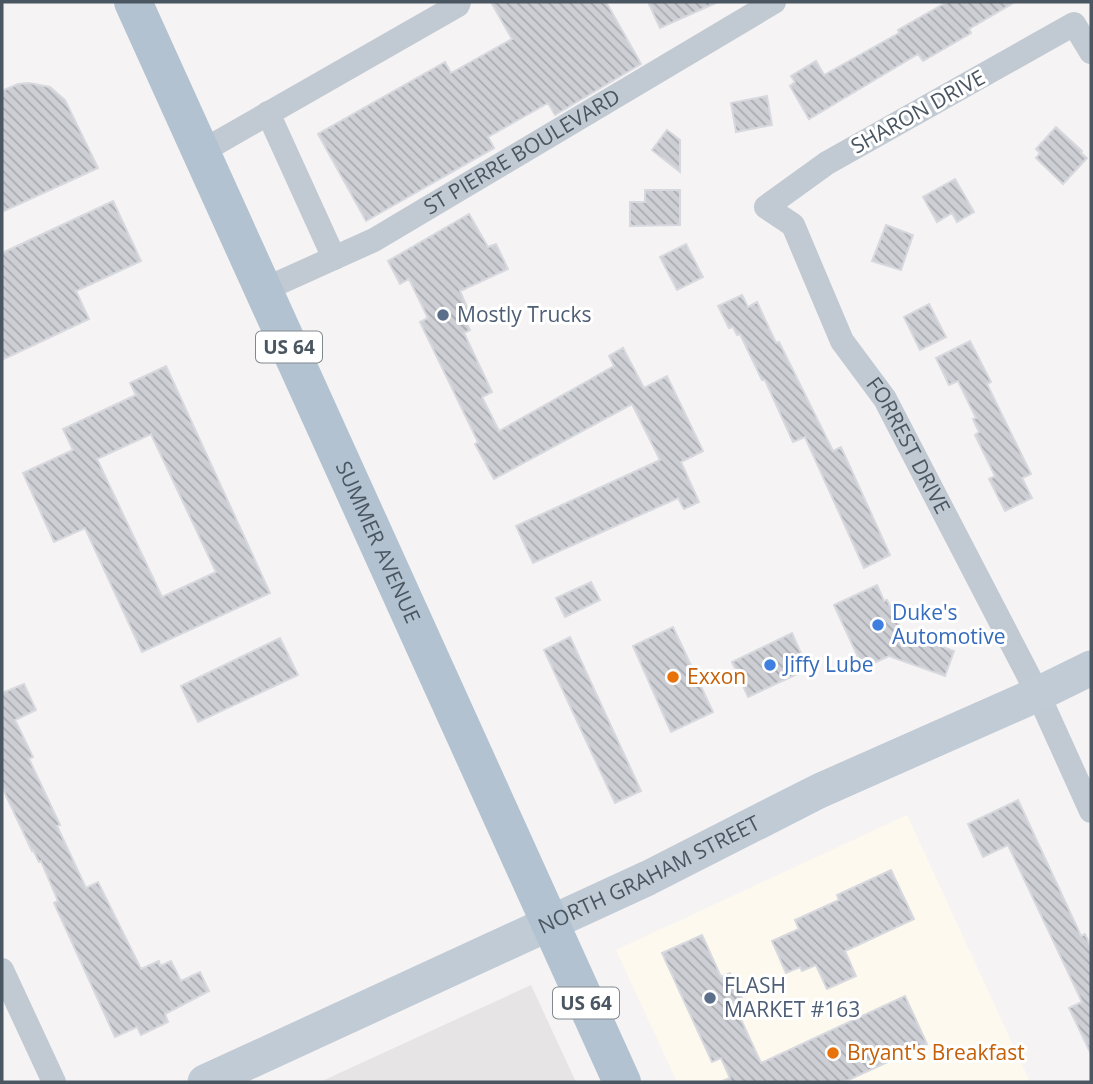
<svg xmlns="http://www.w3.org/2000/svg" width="1093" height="1084" viewBox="0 0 1093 1084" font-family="'Open Sans',sans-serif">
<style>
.commercial{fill:#fdf9ef}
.education{fill:#e6e4e5}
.building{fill:url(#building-back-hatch);stroke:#d7d9de;stroke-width:2;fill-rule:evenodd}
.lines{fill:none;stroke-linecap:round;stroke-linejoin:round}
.street{stroke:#c1cad2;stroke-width:24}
.secondary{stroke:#c1cbd6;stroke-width:35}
.primary{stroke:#b3c2d1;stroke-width:38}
.service-dot{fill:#5c6f8a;stroke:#fff;stroke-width:2.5}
.shop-dot{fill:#3f7fe0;stroke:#fff;stroke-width:2.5}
.food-dot{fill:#e8710a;stroke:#fff;stroke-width:2.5}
.labels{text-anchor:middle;stroke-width:6;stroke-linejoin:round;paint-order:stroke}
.shield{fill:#fff;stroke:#808990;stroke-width:2}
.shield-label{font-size:19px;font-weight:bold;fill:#4a5661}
.street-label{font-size:21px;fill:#4a5661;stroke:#fff}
.service-label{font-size:21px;fill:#4e5e75;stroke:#fff;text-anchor:start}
.shop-label{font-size:21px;fill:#366cbe;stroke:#fff;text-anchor:start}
.food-label{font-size:21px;fill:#c56008;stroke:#fff;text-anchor:start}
</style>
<defs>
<pattern id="building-back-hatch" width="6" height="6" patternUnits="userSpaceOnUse" patternTransform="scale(1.75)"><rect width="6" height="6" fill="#cdcfd5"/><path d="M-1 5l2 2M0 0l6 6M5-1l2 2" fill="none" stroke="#a8abb0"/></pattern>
</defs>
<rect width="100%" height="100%" fill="#f5f3f3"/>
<path class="commercial" d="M907 815 1030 1082H677L616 950Z"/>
<path class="education" d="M531 985 576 1082H320Z"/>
<path class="building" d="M491 2H606L641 64 555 115 548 103 488 137 494 148 366 221 318 134 445 62 451 73 512 39Z
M648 2H718L660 28Z
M947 2H1015L969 29 971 33 923 61 918 54 809 119 790 86 795 82 791 76 816 61 824 75 899 33 898 30Z
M29 83 50 87 65 100 98 168 2 212V91L18 84Z
M767 96 772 125 736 132 731 103Z
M1056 127 1082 151 1081 153 1087 158 1063 184 1036 158 1040 153 1036 149Z
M667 130 680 140V172L652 150Z
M955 179 974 212 957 222 952 213 937 222 923 197Z
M645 190H680V225L630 226V202H645Z
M113 201 141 261 76 291 89 319 2 360V253Z
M469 214 488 247 496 244 508 269 460 291 472 319 466 322 470 330 464 333 492 392 482 397 499 431 614 366 609 356 623 348 644 388 667 376 703 451 681 462 699 502 684 509 678 498 533 563 516 526 660 460 632 404 494 479 475 444 478 442 420 322 428 318 409 279 400 284 388 261Z
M886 225 913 235 901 270 872 261Z
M686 244 703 277 677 290 660 257Z
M742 295 748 307 757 302 776 343 779 342 833 451 841 447 890 555 864 568 805 437 793 442 765 380H762L740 334 737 335 733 327 729 328 718 306Z
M929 304 946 337 920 350 904 317Z
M970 341 991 382 987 384 1031 474 1022 478 1032 498 1005 511 989 479 995 476 975 435 979 432 973 419 976 418 958 381 949 385 936 358Z
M166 366 270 593 142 652 85 528 54 542 23 473 73 450 63 429 136 395 130 383ZM151 434 216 572 162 597 97 459Z
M591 582 600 600 565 617 556 598Z
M877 585 884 601 887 600 902 632 954 651 945 676 889 656 863 668 834 605Z
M673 627 713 712 671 732 633 646Z
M792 633 808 669 748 697 732 662Z
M570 637 641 791 615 803 544 650Z
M280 638 298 675 198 722 181 686Z
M24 684 36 710 15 720 33 757 29 759 60 825 57 826 86 888 98 882 141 969 159 961 160 966 171 961 181 981 200 972 209 991 165 1014 168 1022 141 1035 137 1027 115 1037 54 903 58 901 41 861 39 862 33 850 32 851 2 787V693Z
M1018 800 1081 936 1085 934 1091 947V1054L1069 1008 1082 1002 1008 845 983 857 968 824Z
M891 870 914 919 845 951 856 976 827 989 816 965 802 971 800 967 786 973 772 941 799 929 795 920 839 900 837 895Z
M702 935 721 977 730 973 742 998 733 1002 761 1063 905 996 927 1044 844 1082H720L730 1078 721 1058 712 1062 662 953Z"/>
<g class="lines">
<g class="street">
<path id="s1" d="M1091 52 1074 24 827 163 766 207 793 225 842 341 885 399 1038 694 1091 811"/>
<path d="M268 113 334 258"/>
<path d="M201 152 458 5 459 2"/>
<path id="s2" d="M263 290 374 240 774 2"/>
<path d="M2 970 54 1082"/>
</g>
<path class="secondary" id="s3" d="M205 1082 648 878 819 791 1038 694 1091 668"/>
<path class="primary" id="s4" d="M133 2 622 1082"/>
</g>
<g class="service-dot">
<circle cx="443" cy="315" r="7"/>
<circle cx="710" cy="998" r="7"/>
</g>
<g class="shop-dot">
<circle cx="878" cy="625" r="7"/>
<circle cx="770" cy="665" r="7"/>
</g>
<g class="food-dot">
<circle cx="673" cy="677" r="7"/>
<circle cx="833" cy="1053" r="7"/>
</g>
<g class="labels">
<g class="shield">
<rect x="256" y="331.5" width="66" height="31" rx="5"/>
<rect x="553" y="987.5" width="66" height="31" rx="5"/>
</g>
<g class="shield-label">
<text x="289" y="354">US 64</text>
<text x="586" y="1010">US 64</text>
</g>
<g class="street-label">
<text transform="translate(918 112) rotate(-29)" y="7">SHARON DRIVE</text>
<text dy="7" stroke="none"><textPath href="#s2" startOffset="294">ST PIERRE BOULEVARD</textPath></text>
<text dy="7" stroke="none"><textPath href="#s1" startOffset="674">FORREST DRIVE</textPath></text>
<text dy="7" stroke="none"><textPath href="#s4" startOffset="593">SUMMER AVENUE</textPath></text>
<text dy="7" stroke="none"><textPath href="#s3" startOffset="490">NORTH GRAHAM STREET</textPath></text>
</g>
<g class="service-label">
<text x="457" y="322">Mostly Trucks</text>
<text x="724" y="993">FLASH<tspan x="724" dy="24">MARKET #163</tspan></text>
</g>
<g class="shop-label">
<text x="892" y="620">Duke's<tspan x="892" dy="24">Automotive</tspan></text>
<text x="784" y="672">Jiffy Lube</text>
</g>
<g class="food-label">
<text x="687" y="684">Exxon</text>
<text x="847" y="1060">Bryant's Breakfast</text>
</g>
</g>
<rect width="1093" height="1084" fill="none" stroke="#4a5661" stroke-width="7"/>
</svg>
